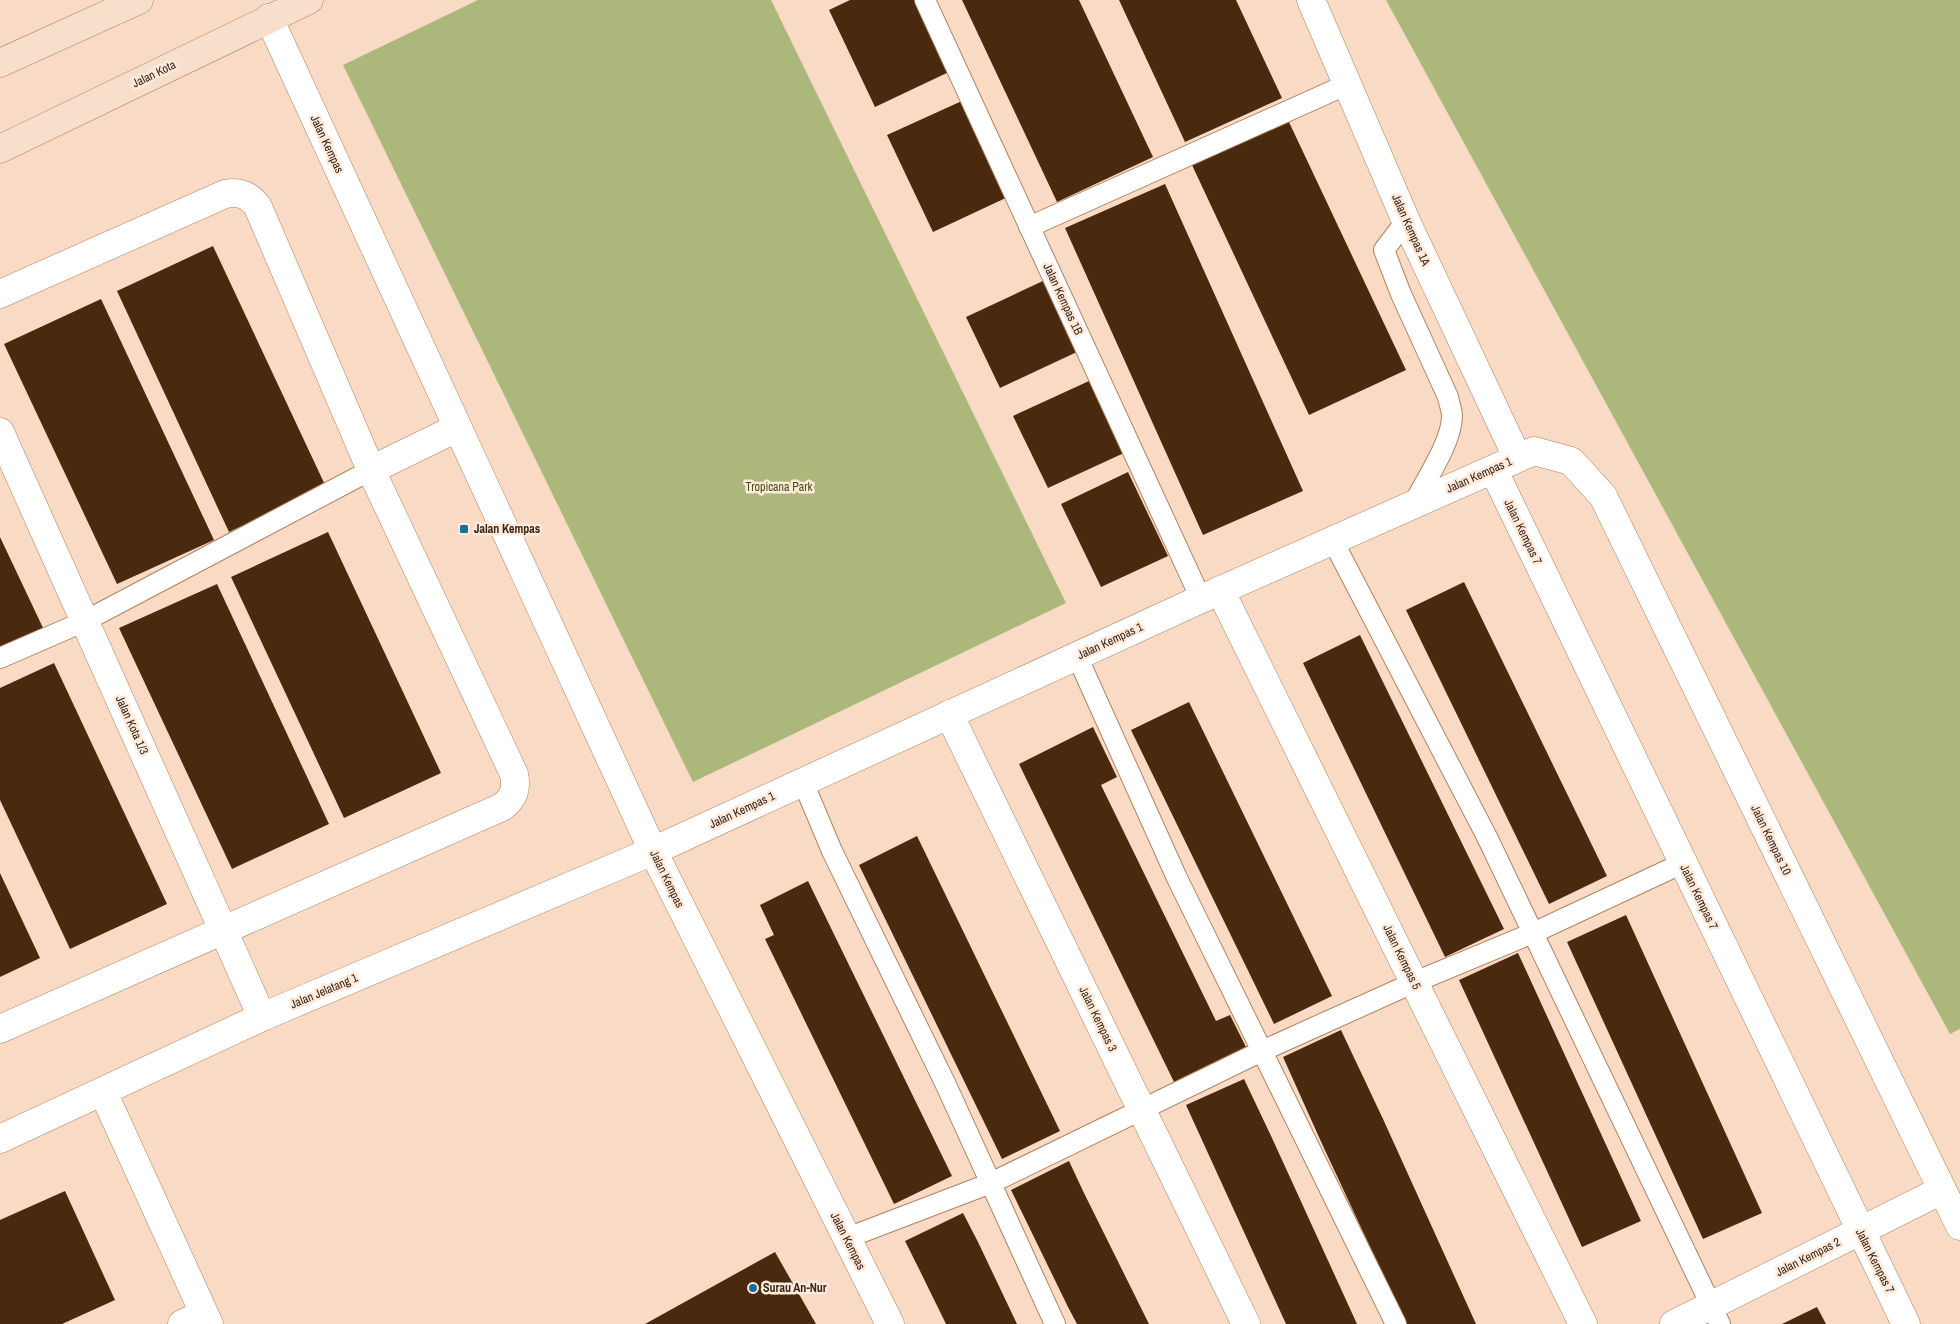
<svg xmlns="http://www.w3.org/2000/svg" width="1960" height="1324" viewBox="0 0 1960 1324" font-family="'Archivo Narrow',sans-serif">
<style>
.green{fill:#acb87b}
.building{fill:#4a2a0f}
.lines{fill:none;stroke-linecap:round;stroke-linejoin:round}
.service-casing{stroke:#b18361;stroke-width:22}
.minor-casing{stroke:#b18361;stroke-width:29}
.tertiary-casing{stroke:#b18361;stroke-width:29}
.secondary-casing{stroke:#b18361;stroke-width:29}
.service{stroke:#fff;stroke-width:20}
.minor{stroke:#fff;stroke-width:28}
.tertiary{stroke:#fff;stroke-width:28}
.secondary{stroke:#f7dfcb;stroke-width:28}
.poi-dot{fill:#13709f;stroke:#feeadb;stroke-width:2}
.labels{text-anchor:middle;stroke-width:5;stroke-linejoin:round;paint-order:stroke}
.street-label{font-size:12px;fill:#362416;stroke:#feeadb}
.park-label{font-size:12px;fill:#434c13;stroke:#feeadb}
.poi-label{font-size:12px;font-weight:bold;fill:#362416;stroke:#feeadb;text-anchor:start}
</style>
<rect width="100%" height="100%" fill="#f8dac5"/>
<path class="green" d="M478 0H771L1066 603 693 782 343 65Z
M1386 0H1960V1029L1950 1034Z"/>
<path class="building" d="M850 0H918L951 71 875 107 829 10Z
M962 0H1079L1153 157 1057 202Z
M1119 0H1236L1282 98 1185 142Z
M964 100 1010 196 933 232 887 135Z
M1288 120 1406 370 1309 415 1192 165Z
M1165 184 1303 491 1203 535 1065 228Z
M213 246 326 487 229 532 117 291Z
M1045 280 1079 351 1000 388 966 317Z
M101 299 214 540 117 584 4 344Z
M1089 381 1124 453 1048 488 1013 416Z
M1128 472 1168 556 1101 587 1061 504Z
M328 532 441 773 344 818 231 577Z
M0 537 44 630 0 651Z
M1464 582 1607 876 1549 904 1406 610Z
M217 584 329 824 232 869 119 628Z
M1360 635 1504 929 1445 957 1303 663Z
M54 663 167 904 70 949 0 800V688Z
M1189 702 1332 996 1274 1024 1131 730Z
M1093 727 1117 777 1101 785 1216 1021 1230 1015 1246 1047 1174 1082 1019 764Z
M917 836 1060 1131 1002 1159 859 865Z
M0 873 40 958 0 977Z
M808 881 952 1176 894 1204 765 939 774 935 760 905Z
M1626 915 1762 1213 1703 1239 1567 942Z
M1518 953 1641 1221 1582 1247 1459 980Z
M1341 1030 1383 1119 1476 1324H1406L1323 1146 1283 1057Z
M1244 1079 1272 1138 1357 1324H1286L1254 1254 1186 1105Z
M1069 1161 1083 1191 1149 1324H1077L1068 1307 1011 1190Z
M65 1191 115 1300 62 1324H0V1220Z
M963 1213 978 1242 1017 1324H946L920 1271 905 1241Z
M775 1252 816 1324H645Z
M1817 1307 1826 1324H1782Z"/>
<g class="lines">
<defs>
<path id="service" d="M925 0 1201 599
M1406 221 1384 250 1401 294 1448 397C1449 403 1452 410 1452 416 1452 442 1425 481 1413 505
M1029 227 1348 84
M1333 541 1487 837 1720 1324
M1077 656 1177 878 1396 1324
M0 658 85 621 371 470
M803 782 832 851 946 1085 1055 1324
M847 1238 991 1183 1262 1051 1415 982 1533 933 1683 863"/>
<path id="minor" d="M1311 0 1406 221 1517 457
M0 294 225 194C240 191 249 195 258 207L371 470 514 774C517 789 514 798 502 807L0 1029
M0 432 262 1017
M1493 469 1906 1324
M371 470 457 428
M1220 590 1583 1324
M949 714 1246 1324
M653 851 890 1324
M103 1092 209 1324
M0 1139 262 1017 653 851 1201 599 1534 451 1571 461 1603 496 1960 1226
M182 1324 204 1314
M1674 1324 1942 1190"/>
<path id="tertiary" d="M269 18 653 851"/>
<path id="secondary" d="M0 63 139 0
M0 149 309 0"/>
</defs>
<use href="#service" class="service-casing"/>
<use href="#minor" class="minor-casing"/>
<use href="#tertiary" class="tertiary-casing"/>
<use href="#secondary" class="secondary-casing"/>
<use href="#service" class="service"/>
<use href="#minor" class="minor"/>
<use href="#tertiary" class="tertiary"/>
<use href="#secondary" class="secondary"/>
</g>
<g class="poi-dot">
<rect x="459" y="524" width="10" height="10" rx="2.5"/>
<circle cx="753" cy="1288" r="5"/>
</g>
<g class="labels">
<g class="street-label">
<text transform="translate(154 74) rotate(-26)" y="4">Jalan Kota</text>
<text transform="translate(327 144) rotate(65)" y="4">Jalan Kempas</text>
<text transform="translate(1411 230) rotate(66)" y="4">Jalan Kempas 1A</text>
<text transform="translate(1063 299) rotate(65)" y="4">Jalan Kempas 1B</text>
<text transform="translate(1479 475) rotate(-24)" y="4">Jalan Kempas 1</text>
<text transform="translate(1523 532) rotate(64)" y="4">Jalan Kempas 7</text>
<text transform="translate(1110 641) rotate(-25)" y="4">Jalan Kempas 1</text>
<text transform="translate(132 725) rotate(66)" y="4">Jalan Kota 1/3</text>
<text transform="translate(742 810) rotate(-25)" y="4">Jalan Kempas 1</text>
<text transform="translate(1771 840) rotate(64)" y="4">Jalan Kempas 10</text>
<text transform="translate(667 879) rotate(64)" y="4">Jalan Kempas</text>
<text transform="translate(1699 897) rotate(64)" y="4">Jalan Kempas 7</text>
<text transform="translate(1402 957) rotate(64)" y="4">Jalan Kempas 5</text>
<text transform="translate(324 991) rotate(-23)" y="4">Jalan Jelatang 1</text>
<text transform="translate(1098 1019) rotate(64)" y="4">Jalan Kempas 3</text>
<text transform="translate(848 1241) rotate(63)" y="4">Jalan Kempas</text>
<text transform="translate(1808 1257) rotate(-27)" y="4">Jalan Kempas 2</text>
<text transform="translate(1875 1261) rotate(63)" y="4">Jalan Kempas 7</text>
</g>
<g class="park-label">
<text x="779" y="491">Tropicana Park</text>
</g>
<g class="poi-label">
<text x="474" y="533">Jalan Kempas</text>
<text x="763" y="1292">Surau An-Nur</text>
</g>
</g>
</svg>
